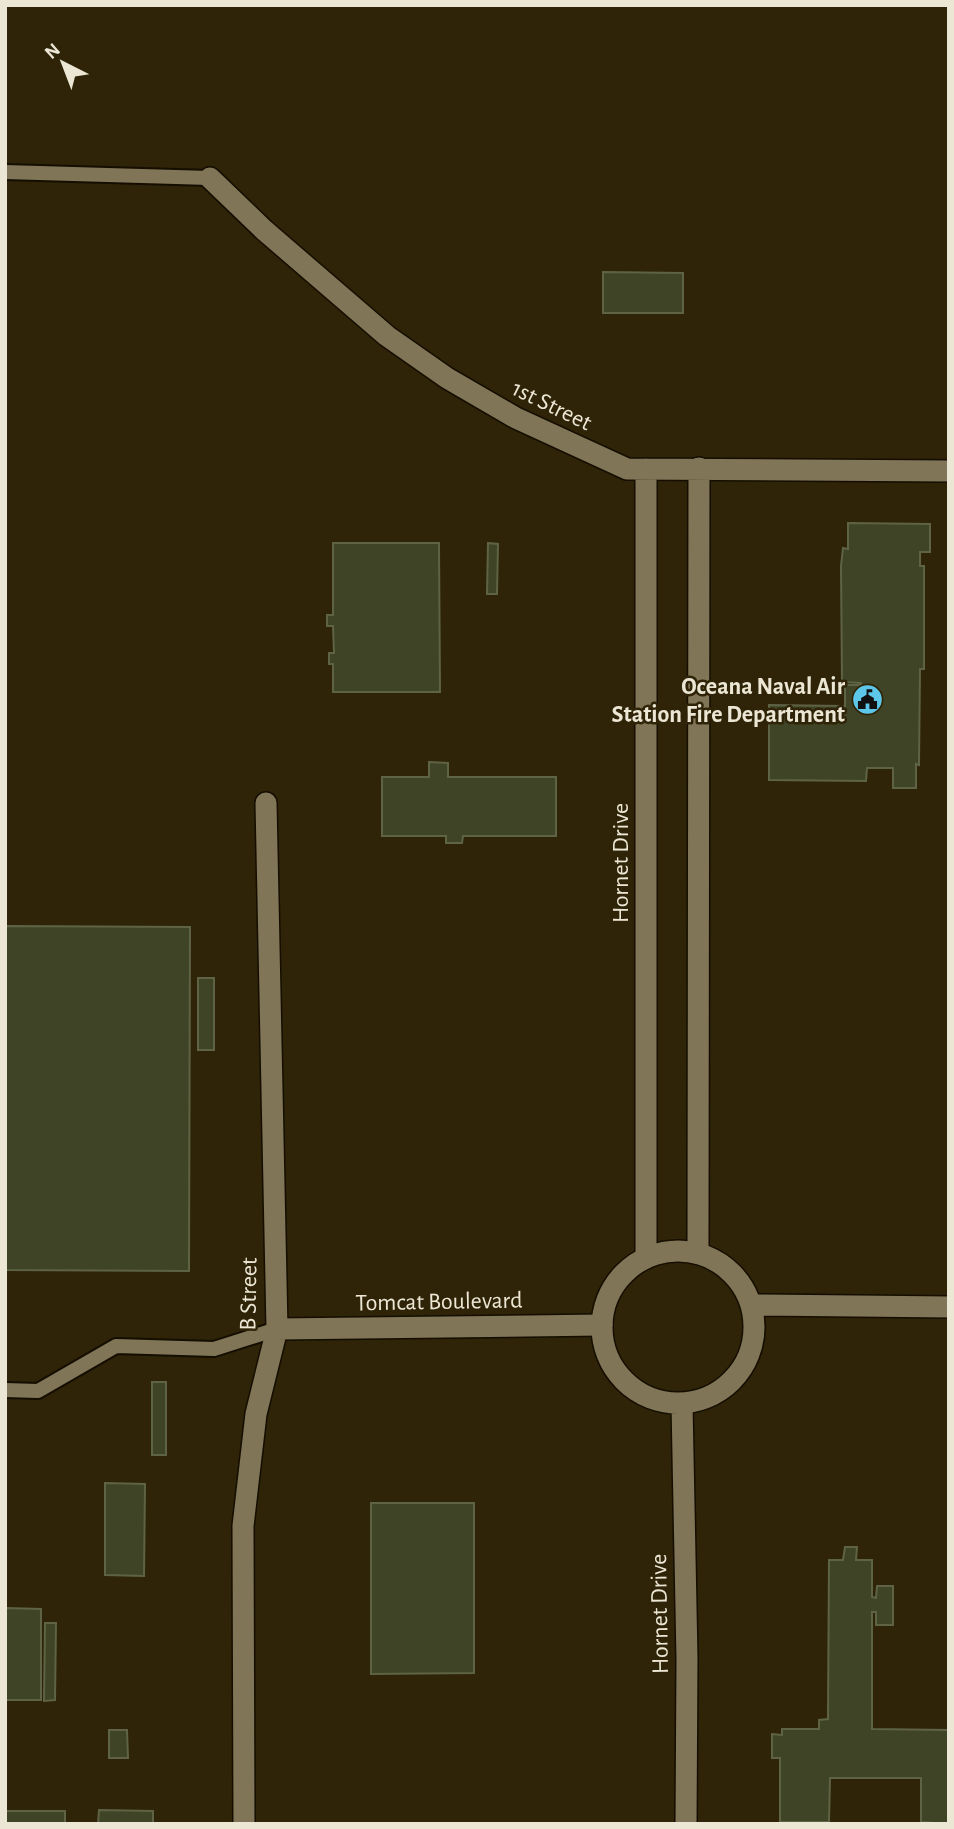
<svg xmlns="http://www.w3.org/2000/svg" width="954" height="1829" viewBox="0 0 954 1829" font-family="'Alegreya Sans',sans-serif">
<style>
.building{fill:#3f4426;stroke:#5e6345;stroke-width:2}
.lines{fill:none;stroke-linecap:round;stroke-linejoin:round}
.lane-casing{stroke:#150e00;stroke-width:18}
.street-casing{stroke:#150e00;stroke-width:24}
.secondary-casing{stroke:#150e00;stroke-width:24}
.lane{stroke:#817557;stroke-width:14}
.street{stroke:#817557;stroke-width:21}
.secondary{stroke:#817557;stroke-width:21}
.labels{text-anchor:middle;stroke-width:5;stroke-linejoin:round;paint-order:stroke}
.street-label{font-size:24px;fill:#ece6d5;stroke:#2f2407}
.poi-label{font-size:24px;font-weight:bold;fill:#ece6d5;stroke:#2f2407;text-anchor:end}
</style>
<rect width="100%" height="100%" fill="#2f2407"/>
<path class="building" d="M603 272 683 273V313H603Z
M848 523 930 524V552H920V566H924V669H920L919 765 916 764V788H893V768H867L866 781 769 780V705L845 706V685H861V683L842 682 841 566 843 548 848 549Z
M333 543H439L440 692H333V664H329V653H334L333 626H327V615H333Z
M488 543 498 544 497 594H487Z
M429 762 448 763V777H556V836H463L462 843H446V836H382V777H429Z
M5 926 190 927 189 1271 5 1270Z
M198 978H214V1050H198Z
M152 1382H166V1455H152Z
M105 1483 145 1484 144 1576 105 1575Z
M371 1503H474V1673L371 1674Z
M845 1547H857L856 1560H872V1597L876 1598 877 1586H893V1625H876V1612H872V1729L949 1730V1824L921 1822V1778H830L829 1822H780V1758H772V1734L782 1735V1729H819V1720L828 1719 829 1560H843Z
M5 1608 41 1609V1700H5Z
M45 1623H56L55 1700 44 1701Z
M109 1730H127L128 1758H109Z
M99 1810 153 1811V1824H98Z
M5 1811H65V1824H5Z"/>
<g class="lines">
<defs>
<path id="lane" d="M5 172 210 178
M5 1390 38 1391 116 1346 214 1349 277 1329"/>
<path id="street" d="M210 178 264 230 387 336 447 378 516 418 627 469 949 471
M646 469V1258
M698 1253 699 468
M277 1329 602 1325
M244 1824 243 1526 256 1414 277 1329 266 803"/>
<path id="secondary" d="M602 1327a76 76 0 1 1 152 0a76 76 0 1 1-152 0Z
M752 1305 949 1307
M682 1404 687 1659 686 1824"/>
</defs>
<use href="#lane" class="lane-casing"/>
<use href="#street" class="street-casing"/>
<use href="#secondary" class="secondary-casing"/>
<use href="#lane" class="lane"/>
<use href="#street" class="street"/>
<use href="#secondary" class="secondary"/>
</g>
<defs>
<symbol id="civic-disc" viewBox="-11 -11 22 22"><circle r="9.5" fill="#5cc7e8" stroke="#2f2407"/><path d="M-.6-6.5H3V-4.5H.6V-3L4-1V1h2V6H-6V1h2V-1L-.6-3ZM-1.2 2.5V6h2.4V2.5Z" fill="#111"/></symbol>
</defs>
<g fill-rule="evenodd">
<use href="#civic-disc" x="850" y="682" width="35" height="35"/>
</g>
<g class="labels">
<g class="street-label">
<text transform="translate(552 405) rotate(26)" y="8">1st Street</text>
<text transform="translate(620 863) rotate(-90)" y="8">Hornet Drive</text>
<text transform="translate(248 1294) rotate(-89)" y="8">B Street</text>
<text transform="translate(439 1301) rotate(-1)" y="8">Tomcat Boulevard</text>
<text transform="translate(659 1614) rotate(-91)" y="8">Hornet Drive</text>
</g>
<g class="poi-label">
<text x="845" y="694">Oceana Naval Air<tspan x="845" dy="28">Station Fire Department</tspan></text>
</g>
</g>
<rect width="954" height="1829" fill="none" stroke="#ece6d5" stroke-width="14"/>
<g transform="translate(63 63) rotate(318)" stroke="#2f2407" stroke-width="5" paint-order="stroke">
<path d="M0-5L12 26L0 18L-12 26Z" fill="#ece6d5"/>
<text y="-10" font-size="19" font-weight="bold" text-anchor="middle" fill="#ece6d5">N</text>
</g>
</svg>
